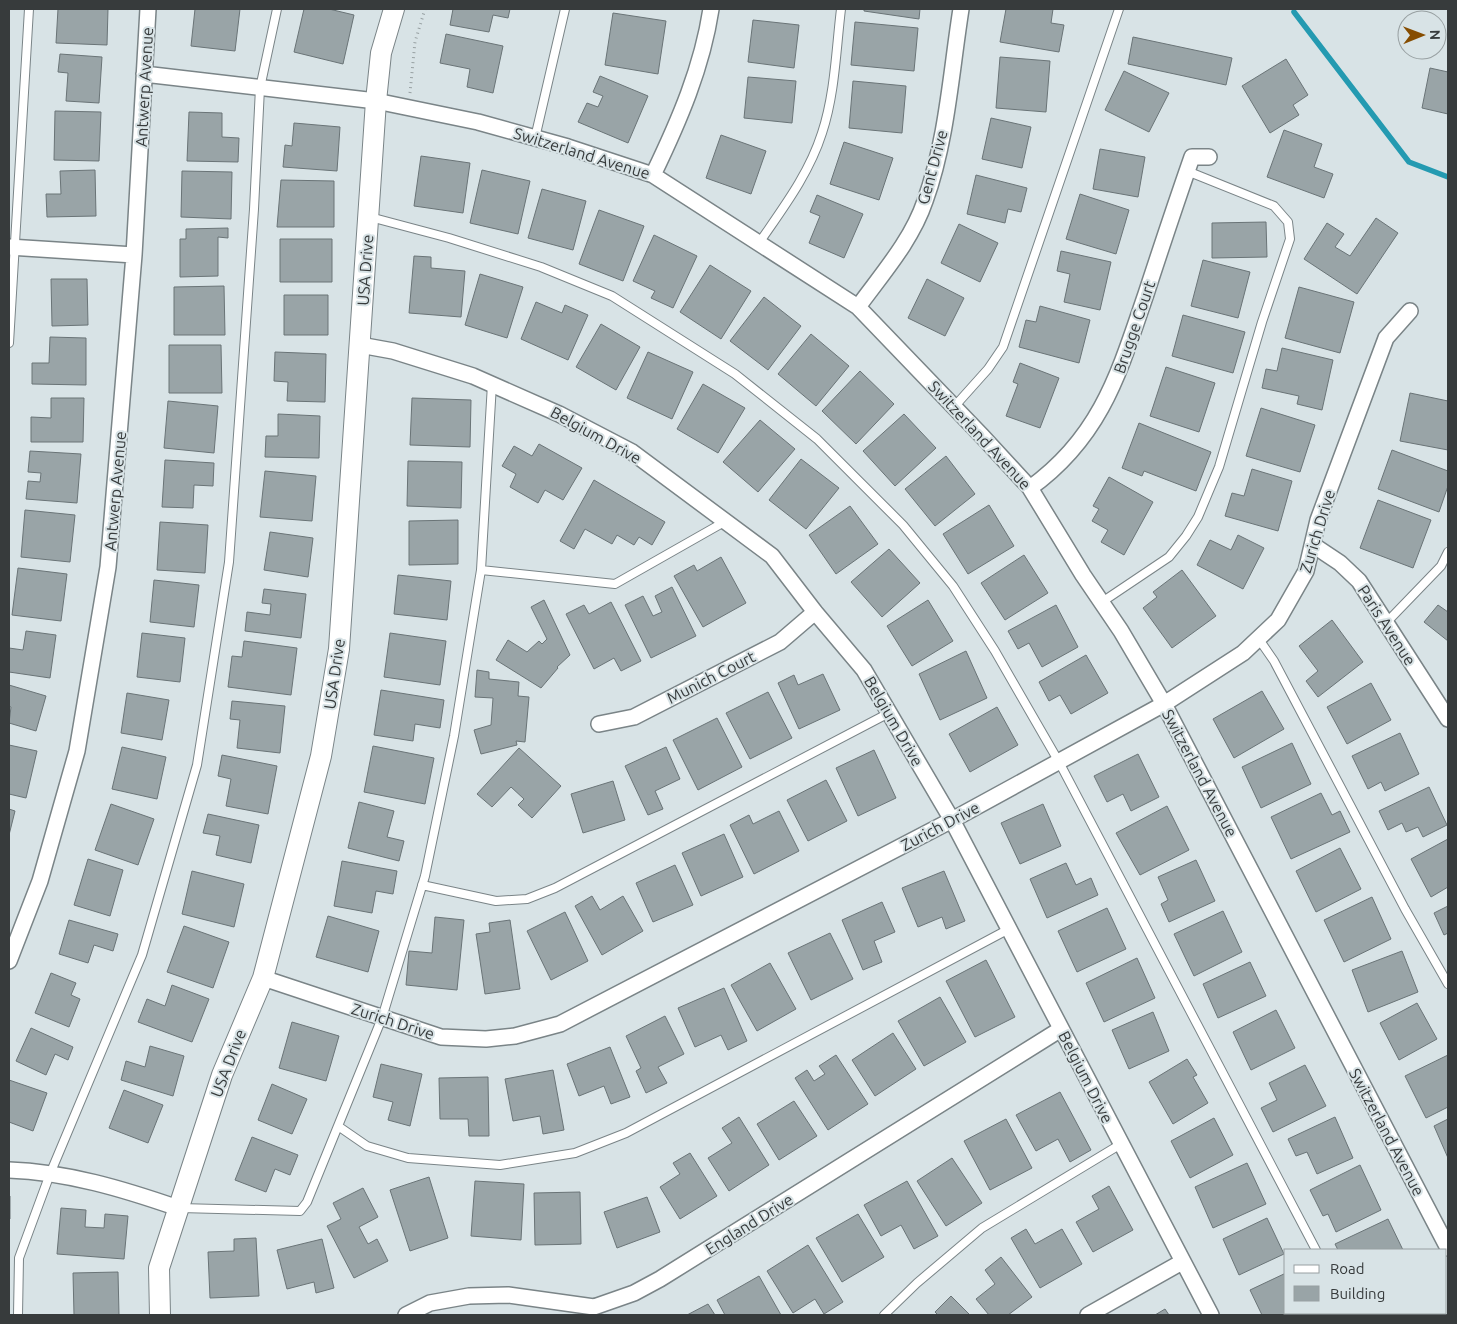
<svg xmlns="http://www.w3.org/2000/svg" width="1457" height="1324" viewBox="0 0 1457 1324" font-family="Ubuntu,sans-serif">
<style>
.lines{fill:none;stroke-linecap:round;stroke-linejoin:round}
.stream{stroke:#249ab1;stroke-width:5.5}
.building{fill:#99a4a7;stroke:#6a7477}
.service-casing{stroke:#7a8487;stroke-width:10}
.minor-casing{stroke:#7a8487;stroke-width:18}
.tertiary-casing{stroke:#7a8487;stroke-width:22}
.path{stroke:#98a1a3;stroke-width:3;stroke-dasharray:1 4;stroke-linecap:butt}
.service{stroke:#fff;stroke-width:8}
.minor{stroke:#fff;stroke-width:15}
.tertiary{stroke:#fff;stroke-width:20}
.labels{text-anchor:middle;stroke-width:4;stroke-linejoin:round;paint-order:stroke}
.street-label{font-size:16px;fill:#373b3c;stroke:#d8e3e6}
</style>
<rect width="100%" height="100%" fill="#d8e3e6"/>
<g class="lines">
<path class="stream" d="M1294 12 1409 162 1448 177"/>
</g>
<path class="building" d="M58 9H108L107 45 56 43Z
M195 9H240L235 51 191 46Z
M304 9H329L354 15 343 64 294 52Z
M453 9H510L508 18 493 15 489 32 450 25Z
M864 9H920L919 19 864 11Z
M1006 9H1053L1051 23 1064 25 1059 52 1000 42Z
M613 13 666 21 658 74 605 65Z
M753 20 799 25 794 68 748 62Z
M855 22 918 28 914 71 851 65Z
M446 34 503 46 493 93 467 87 470 69 440 63Z
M1133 37 1232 58 1226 85 1128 64Z
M60 54 102 57 99 103 66 101 68 73 58 72Z
M1000 57 1050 61 1046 112 996 108Z
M1286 59 1308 95 1293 105 1299 115 1270 133 1242 86Z
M1430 68 1448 72V114L1422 108Z
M1124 71 1169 93 1149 132 1105 110Z
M600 76 648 96 628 143 578 122 587 103 598 107 603 96 593 92Z
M748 77 796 81 792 123 744 118Z
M853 81 906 86 902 133 849 128Z
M55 111 101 112 99 161 54 160Z
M189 112 222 113V137L239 138 238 162 187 161Z
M991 118 1031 127 1022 168 982 159Z
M294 123 340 127 337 171 283 167 285 145 292 146Z
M1284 130 1322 144 1314 167 1333 174 1324 198 1267 177Z
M721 135 766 151 751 194 706 178Z
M844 142 893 158 879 200 830 184Z
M1100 149 1145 157 1138 197 1093 189Z
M421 156 470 163 463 213 414 206Z
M95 170 96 216 47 217 46 194H61L60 171Z
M482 170 530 181 518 234 470 223Z
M182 171 232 172 231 219 181 217Z
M976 175 1027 188 1021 212 1008 209 1005 223 967 214Z
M281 180 334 181V227H277Z
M542 189 586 201 573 250 528 238Z
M1080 194 1129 210 1116 254 1066 239Z
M817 195 863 214 844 258 809 243 820 216 810 212Z
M599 210 644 226 623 281 579 264Z
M1376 218 1398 233 1357 294 1304 259 1327 223 1344 234 1335 247 1350 256Z
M1266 222 1267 257 1212 258V223Z
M959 224 998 243 980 282 941 263Z
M228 228V238L218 237V276L180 277V239H186V229Z
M654 235 697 256 673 308 651 298 655 291 633 281Z
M280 239H332V282H280Z
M1061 251 1111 262 1100 310 1064 302 1070 274 1057 271Z
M414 256 431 257V268L465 271 461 317 409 313Z
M1203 260 1250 272 1238 318 1191 306Z
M710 265 751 291 721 339 680 312Z
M480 274 523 287 507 338 465 325Z
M51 279H87L88 325 52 326Z
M927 279 964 298 945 336 908 318Z
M224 286 225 335H174V287Z
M1299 287 1354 302 1340 353 1285 338Z
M284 295H328V335H284Z
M764 297 801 326 768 370 730 341Z
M536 302 562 313 565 305 588 315 568 360 521 339Z
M1040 306 1090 320 1079 363 1019 347 1026 320 1036 322Z
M1183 315 1245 332 1233 373 1172 356Z
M601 324 640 347 616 390 576 367Z
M811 334 849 366 816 406 778 374Z
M50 337 86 338V385L32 384V363H49Z
M169 345H221L222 393H169Z
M1282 348 1333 360 1322 410 1297 404 1299 396 1262 388 1266 369 1277 371Z
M275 352 326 354 325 402 287 401 288 382 274 381Z
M648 352 693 372 672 419 627 398Z
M1020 363 1059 378 1040 428 1006 416 1018 384 1013 382Z
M1166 367 1215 383 1199 432 1150 416Z
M860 371 894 404 856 444 822 411Z
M703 384 745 408 718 453 677 429Z
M1410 393 1448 401V450L1400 441Z
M51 398H84L83 442H31V417L51 418Z
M412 398 471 400 470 447 410 445Z
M168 401 218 406 214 453 164 448Z
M1261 408 1315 425 1300 472 1246 456Z
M278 414 320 416 319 458 265 457 266 436H278Z
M904 414 936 448 895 486 863 451Z
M760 420 795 449 758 492 723 462Z
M1139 423 1211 452 1196 491 1144 471 1142 476 1122 468Z
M539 444 582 468 563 500 545 490 538 503 510 487 516 474 502 466 514 446 532 456Z
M1392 450 1448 471V486L1439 512 1378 489Z
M30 451 81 454 77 503 26 499 28 481 40 482 41 473 28 472Z
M946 456 975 494 935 526 905 489Z
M801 459 839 488 806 529 769 500Z
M165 460 214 463 213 486 194 485 193 508 162 507Z
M408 461 462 462 461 508 407 506Z
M1252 469 1292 481 1278 531 1225 516 1232 493 1244 496Z
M265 471 316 476 312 521 260 517Z
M1109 477 1153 502 1124 555 1101 542 1108 530 1092 521 1099 509 1093 506Z
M594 480 665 522 652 545 639 537 634 545 617 535 612 544 585 529 574 549 560 541Z
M1378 500 1431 520 1413 568 1360 548Z
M989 505 1014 546 968 574 943 534Z
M850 506 878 544 836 574 809 535Z
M25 510 75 515 70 562 21 557Z
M458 520V564L409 565V521Z
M160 522 208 525 205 573 157 570Z
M270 532 313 538 308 577 264 570Z
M1238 535 1264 548 1243 589 1197 565 1210 540 1231 550Z
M889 549 920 583 882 617 851 582Z
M1024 555 1048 593 1005 620 981 583Z
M721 557 746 603 703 627 674 576 694 565 697 571Z
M18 568 67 574 61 621 12 615Z
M1182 570 1216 616 1172 648 1143 608 1157 597 1153 592Z
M398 575 451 581 447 620 394 614Z
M154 580 199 585 194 627 150 622Z
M672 587 696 636 651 658 625 605 643 596 653 616 662 612 655 596Z
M264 589 306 594 301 638 245 631 247 612 270 615 271 604 262 603Z
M544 600 570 655 557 667 558 668 541 688 496 660 508 640 527 652 539 641 542 644 547 639 531 607Z
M928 600 953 641 912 666 887 626Z
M611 602 641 661 621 671 614 658 594 669 566 614 584 605 589 614Z
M1056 605 1078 647 1042 667 1029 643 1018 649 1008 631Z
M1438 605 1448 612V641L1424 622Z
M1332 620 1363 662 1318 697 1306 681 1318 671 1299 646Z
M26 631 56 635 50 678 9 672V648L23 650Z
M142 633 185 638 180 682 137 677Z
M390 633 446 641 440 685 384 677Z
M244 641 297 648 291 695 228 687 232 656 242 657Z
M966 651 987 698 940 720 919 674Z
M1086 655 1108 693 1071 714 1060 695 1049 701 1039 682Z
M477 670 489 672V679L519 682 518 696 529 697 525 742 516 741 517 745 481 754 474 730 491 725 493 698 475 697Z
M823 674 840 710 799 729 778 683 794 675 798 685Z
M1371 683 1391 720 1347 744 1327 707Z
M9 685 46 696 36 731 9 723 11 707 9 706Z
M381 690 444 700 440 728 415 724 413 741 374 735Z
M1262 691 1284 729 1234 758 1213 719Z
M768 692 792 738 750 759 726 713Z
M127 693 169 700 162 740 121 733Z
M232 701 285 706 280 753 237 748 240 720 230 719Z
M997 707 1018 745 970 772 949 734Z
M717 718 742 767 698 790 673 740Z
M1400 733 1419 774 1385 791 1381 782 1368 789 1352 756Z
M1292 743 1311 784 1261 808 1242 767Z
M9 745 37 751 26 798 9 794Z
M373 746 434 758 425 804 364 792Z
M122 747 166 757 157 799 112 789Z
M666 747 680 779 655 791 663 809 648 815 625 766Z
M519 748 561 786 532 818 518 805 524 799 511 787 492 807 477 794Z
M874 750 896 798 858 816 836 768Z
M1138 754 1159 797 1131 811 1123 794 1107 802 1094 776Z
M222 755 277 766 268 814 226 806 231 779 218 776Z
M826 780 847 821 808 841 787 800Z
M613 781 625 820 583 833 571 794Z
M1429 787 1447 825 1423 837 1418 827 1406 832 1402 823 1388 830 1379 811Z
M1321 793 1332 815 1340 811 1350 832 1291 859 1271 817Z
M359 802 394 811 387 837 404 841 399 861 348 848Z
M111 804 154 819 138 865 95 850Z
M1043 804 1061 846 1020 864 1001 823Z
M1167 806 1189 850 1140 875 1116 833Z
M9 809 15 811 9 835Z
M779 811 799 851 754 874 730 825 749 815 753 824Z
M208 814 259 825 251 863 216 855 220 836 203 833Z
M724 834 743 877 701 896 682 853Z
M1448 839V887L1431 897 1411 859Z
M1340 848 1361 889 1316 912 1296 871Z
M88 859 123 870 110 916 74 905Z
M1196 860 1215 901 1169 922 1161 904 1168 900 1158 877Z
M342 861 397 871 393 894 376 891 372 913 334 906Z
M1066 863 1076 885 1091 878 1098 895 1047 918 1030 879Z
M675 865 693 905 653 922 636 883Z
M192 871 244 884 234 927 182 914Z
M944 871 965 921 946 929 942 917 918 927 902 888Z
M592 896 600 910 623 896 643 931 602 955 575 906Z
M1372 897 1391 939 1344 962 1324 920Z
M882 902 895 932 874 941 882 962 863 970 842 920Z
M1448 906V933L1444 935 1434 913Z
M1107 908 1126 949 1077 972 1058 931Z
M1223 911 1242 952 1194 976 1174 934Z
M565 912 588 961 551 980 527 931Z
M328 916 379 931 368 972 316 957Z
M435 917 464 920 457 990 406 985 409 951 432 953Z
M69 920 118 934 113 951 94 945 88 963 59 954Z
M510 920 520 989 485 994 476 934 490 932 489 923Z
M184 926 229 942 213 988 167 972Z
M830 933 853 979 811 1000 788 953Z
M1402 951 1418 992 1368 1012 1352 970Z
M1137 958 1155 998 1104 1022 1086 983Z
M986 960 1015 1017 975 1037 946 981Z
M1250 962 1266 996 1218 1018 1203 984Z
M770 963 796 1009 757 1031 731 985Z
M51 973 76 983 71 995 80 999 69 1027 35 1013Z
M172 985 209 999 192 1042 138 1022 147 999 165 1006Z
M724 988 747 1041 728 1050 721 1035 695 1047 678 1008Z
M940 997 966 1042 924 1066 898 1021Z
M1417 1003 1437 1039 1399 1060 1380 1023Z
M1276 1010 1295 1048 1251 1070 1233 1032Z
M1153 1012 1169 1051 1129 1069 1112 1030Z
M665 1016 684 1054 658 1067 667 1083 646 1093 636 1071 641 1068 626 1036Z
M292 1022 339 1036 326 1081 279 1068Z
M31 1028 73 1047 68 1060 55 1054 46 1075 16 1061Z
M893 1033 916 1069 875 1096 852 1060Z
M150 1046 184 1056 173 1096 121 1080 126 1061 145 1067Z
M610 1047 630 1097 611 1104 604 1086 579 1096 567 1064Z
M836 1055 868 1104 828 1130 795 1078 807 1070 814 1081 825 1074 819 1066Z
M1448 1055V1107L1426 1118 1405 1076Z
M1187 1059 1197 1075 1193 1077 1208 1103 1173 1124 1149 1082Z
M381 1064 422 1074 410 1126 388 1120 393 1102 373 1097Z
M1305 1065 1326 1106 1273 1132 1261 1108 1277 1100 1269 1083Z
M553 1070 564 1130 543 1134 540 1116 513 1121 505 1079Z
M488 1077 489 1136H469L468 1119H440L439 1078Z
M9 1080 47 1093 33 1131 9 1122Z
M272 1084 307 1099 292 1134 258 1120Z
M124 1090 163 1105 148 1143 109 1128Z
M1060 1092 1091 1150 1070 1162 1058 1139 1036 1151 1016 1115Z
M794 1101 817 1136 779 1160 757 1124Z
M739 1117 769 1165 729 1191 708 1158 732 1143 722 1128Z
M1335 1117 1353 1158 1317 1174 1307 1152 1296 1156 1288 1139Z
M1214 1118 1233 1155 1190 1178 1171 1141Z
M1006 1119 1032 1168 990 1190 964 1141Z
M1448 1119V1158L1434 1126Z
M252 1137 298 1155 290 1175 275 1169 266 1192 235 1180Z
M690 1153 717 1196 680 1219 660 1187 680 1174 673 1163Z
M952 1158 982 1203 946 1226 917 1181Z
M1247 1163 1266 1204 1213 1228 1195 1187Z
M1360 1165 1381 1210 1336 1232 1328 1214 1323 1216 1310 1190Z
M429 1177 448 1238 410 1251 390 1190Z
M475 1181 524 1184 521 1240 471 1236Z
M907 1181 938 1236 914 1249 901 1225 881 1236 864 1205Z
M1109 1186 1133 1230 1093 1252 1076 1222 1099 1209 1092 1196Z
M363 1188 378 1217 359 1227 368 1244 377 1239 388 1261 354 1278 327 1226 341 1219 333 1203Z
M580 1192 581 1244 535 1245 534 1193Z
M9 1196H10V1219H9Z
M647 1197 660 1232 617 1248 604 1212Z
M61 1208 86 1210 85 1227 104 1228 105 1214 128 1216 124 1259 57 1254Z
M858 1214 884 1257 842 1282 816 1238Z
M1267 1218 1284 1254 1239 1275 1223 1239Z
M1388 1219 1403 1250H1338L1335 1244Z
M1026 1229 1035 1244 1062 1229 1082 1264 1040 1288 1011 1238Z
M256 1238 259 1296 210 1298 208 1252 234 1251V1239Z
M322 1239 334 1288 316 1293 314 1282 287 1289 277 1250Z
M808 1245 843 1302 824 1314 815 1299 793 1313 767 1271Z
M1001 1257 1032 1297 1008 1315H989L976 1299 995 1284 985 1270Z
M118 1272 119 1315H74L73 1273Z
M1286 1273V1313H1306L1301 1315H1262L1250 1290Z
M759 1276 781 1315H725L717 1300Z
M951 1296 970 1315H938L935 1312Z
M708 1304 715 1315H687Z
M1165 1309 1169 1315H1155Z
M1382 1313H1434V1314L1383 1315Z"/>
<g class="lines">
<defs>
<path id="service" d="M535 138 565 9
M370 217 449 238 541 267 612 296 735 374 817 439 903 525 953 586 995 651 1059 762 1316 1250
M759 243C783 208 809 174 822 133 835 94 836 50 841 9
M9 343 29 9
M954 407 988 369 1003 347 1119 9
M481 570 615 584 726 521
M1102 602 1169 557 1186 536 1198 517 1219 467 1262 322 1290 239 1288 222 1274 206 1187 171
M1386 623 1441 566 1448 552
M1258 638 1274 661 1405 909 1448 984
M422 885 496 901 527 899 555 888 889 713
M338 1126 367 1146 408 1158 500 1165 575 1153 626 1133 1009 929
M180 1208 300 1211 307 1202 382 1018 425 876 454 736 481 570 492 384
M1350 1313 1352 1315
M18 1315 19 1258 50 1174 142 955 197 765 229 562 254 209 260 88 277 9
M884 1315 917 1283 982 1228 1121 1144"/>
<path id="minor" d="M144 74 376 101 478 122 568 147 653 175 858 307 982 436 1030 488 1083 575 1121 631 1164 704 1448 1248
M653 175C679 121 702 68 711 9
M9 247 134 255
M858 307C882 274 912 240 925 201 947 140 951 72 961 9
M360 345 393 351 473 376 559 414 632 452 772 556 815 612 864 670 952 820 1211 1315
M1030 488C1101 437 1119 373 1146 294 1161 248 1176 203 1192 157H1209
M1313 545 1340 563 1359 581 1448 719
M599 724 634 717 780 642 815 612
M9 961 40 881 77 751 108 567 134 255 148 9
M263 978 441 1037 486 1039 515 1036 560 1024 952 820 1164 704 1243 653 1278 620 1306 571 1318 520 1386 338 1410 311
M9 1170C67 1172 123 1189 178 1208
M406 1315 430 1303 469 1296 508 1295 594 1307 634 1293 660 1279 1061 1029
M1088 1315 1182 1262"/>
<path id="tertiary" d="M160 1315 159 1268 222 1075 263 978 321 756 339 649 376 101 381 53 394 9"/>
</defs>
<use href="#service" class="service-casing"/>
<use href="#minor" class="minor-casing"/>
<use href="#tertiary" class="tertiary-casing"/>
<path class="path" d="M410 93 415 42 425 9"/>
<use href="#service" class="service"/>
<use href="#minor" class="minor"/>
<use href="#tertiary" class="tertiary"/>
</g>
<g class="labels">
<g class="street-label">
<text transform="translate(144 87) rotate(-87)" y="6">Antwerp Avenue</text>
<text transform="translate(582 153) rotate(17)" y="6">Switzerland Avenue</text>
<text transform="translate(932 167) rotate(-75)" y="6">Gent Drive</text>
<text transform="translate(365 270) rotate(-86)" y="6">USA Drive</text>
<text transform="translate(1134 327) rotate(-71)" y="6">Brugge Court</text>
<text transform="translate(596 435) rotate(29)" y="6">Belgium Drive</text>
<text transform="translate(980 435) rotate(47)" y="6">Switzerland Avenue</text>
<text transform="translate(115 491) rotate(-85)" y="6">Antwerp Avenue</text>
<text transform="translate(1317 531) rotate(-73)" y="6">Zurich Drive</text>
<text transform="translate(1387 625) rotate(57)" y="6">Paris Avenue</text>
<text transform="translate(334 674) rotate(-82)" y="6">USA Drive</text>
<text transform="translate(711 677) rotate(-27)" y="6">Munich Court</text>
<text transform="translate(894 721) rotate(60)" y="6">Belgium Drive</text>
<text transform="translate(1200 773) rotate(62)" y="6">Switzerland Avenue</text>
<text transform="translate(940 826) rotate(-28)" y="6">Zurich Drive</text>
<text transform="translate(393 1021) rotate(18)" y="6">Zurich Drive</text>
<text transform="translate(228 1063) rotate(-69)" y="6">USA Drive</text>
<text transform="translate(1086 1077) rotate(63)" y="6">Belgium Drive</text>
<text transform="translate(1387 1132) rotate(62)" y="6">Switzerland Avenue</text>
<text transform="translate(749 1224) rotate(-32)" y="6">England Drive</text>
</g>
</g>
<rect width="1457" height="1324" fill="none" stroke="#373b3c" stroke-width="20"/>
<rect x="1284" y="1249" width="162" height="65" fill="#d8e3e6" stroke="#98a0a2"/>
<rect x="1294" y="1265" width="25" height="8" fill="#ffffff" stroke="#98a0a2"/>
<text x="1330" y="1274" font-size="15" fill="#373b3c">Road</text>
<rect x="1294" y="1286" width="25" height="15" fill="#99a4a7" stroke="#98a0a2"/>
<text x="1330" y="1299" font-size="15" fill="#373b3c">Building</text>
<g transform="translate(1422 35) rotate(89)"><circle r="24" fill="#d8e3e6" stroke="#98a0a2"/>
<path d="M0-4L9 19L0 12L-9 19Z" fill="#864d01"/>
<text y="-8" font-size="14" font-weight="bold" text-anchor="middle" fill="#373b3c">N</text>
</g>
</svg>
